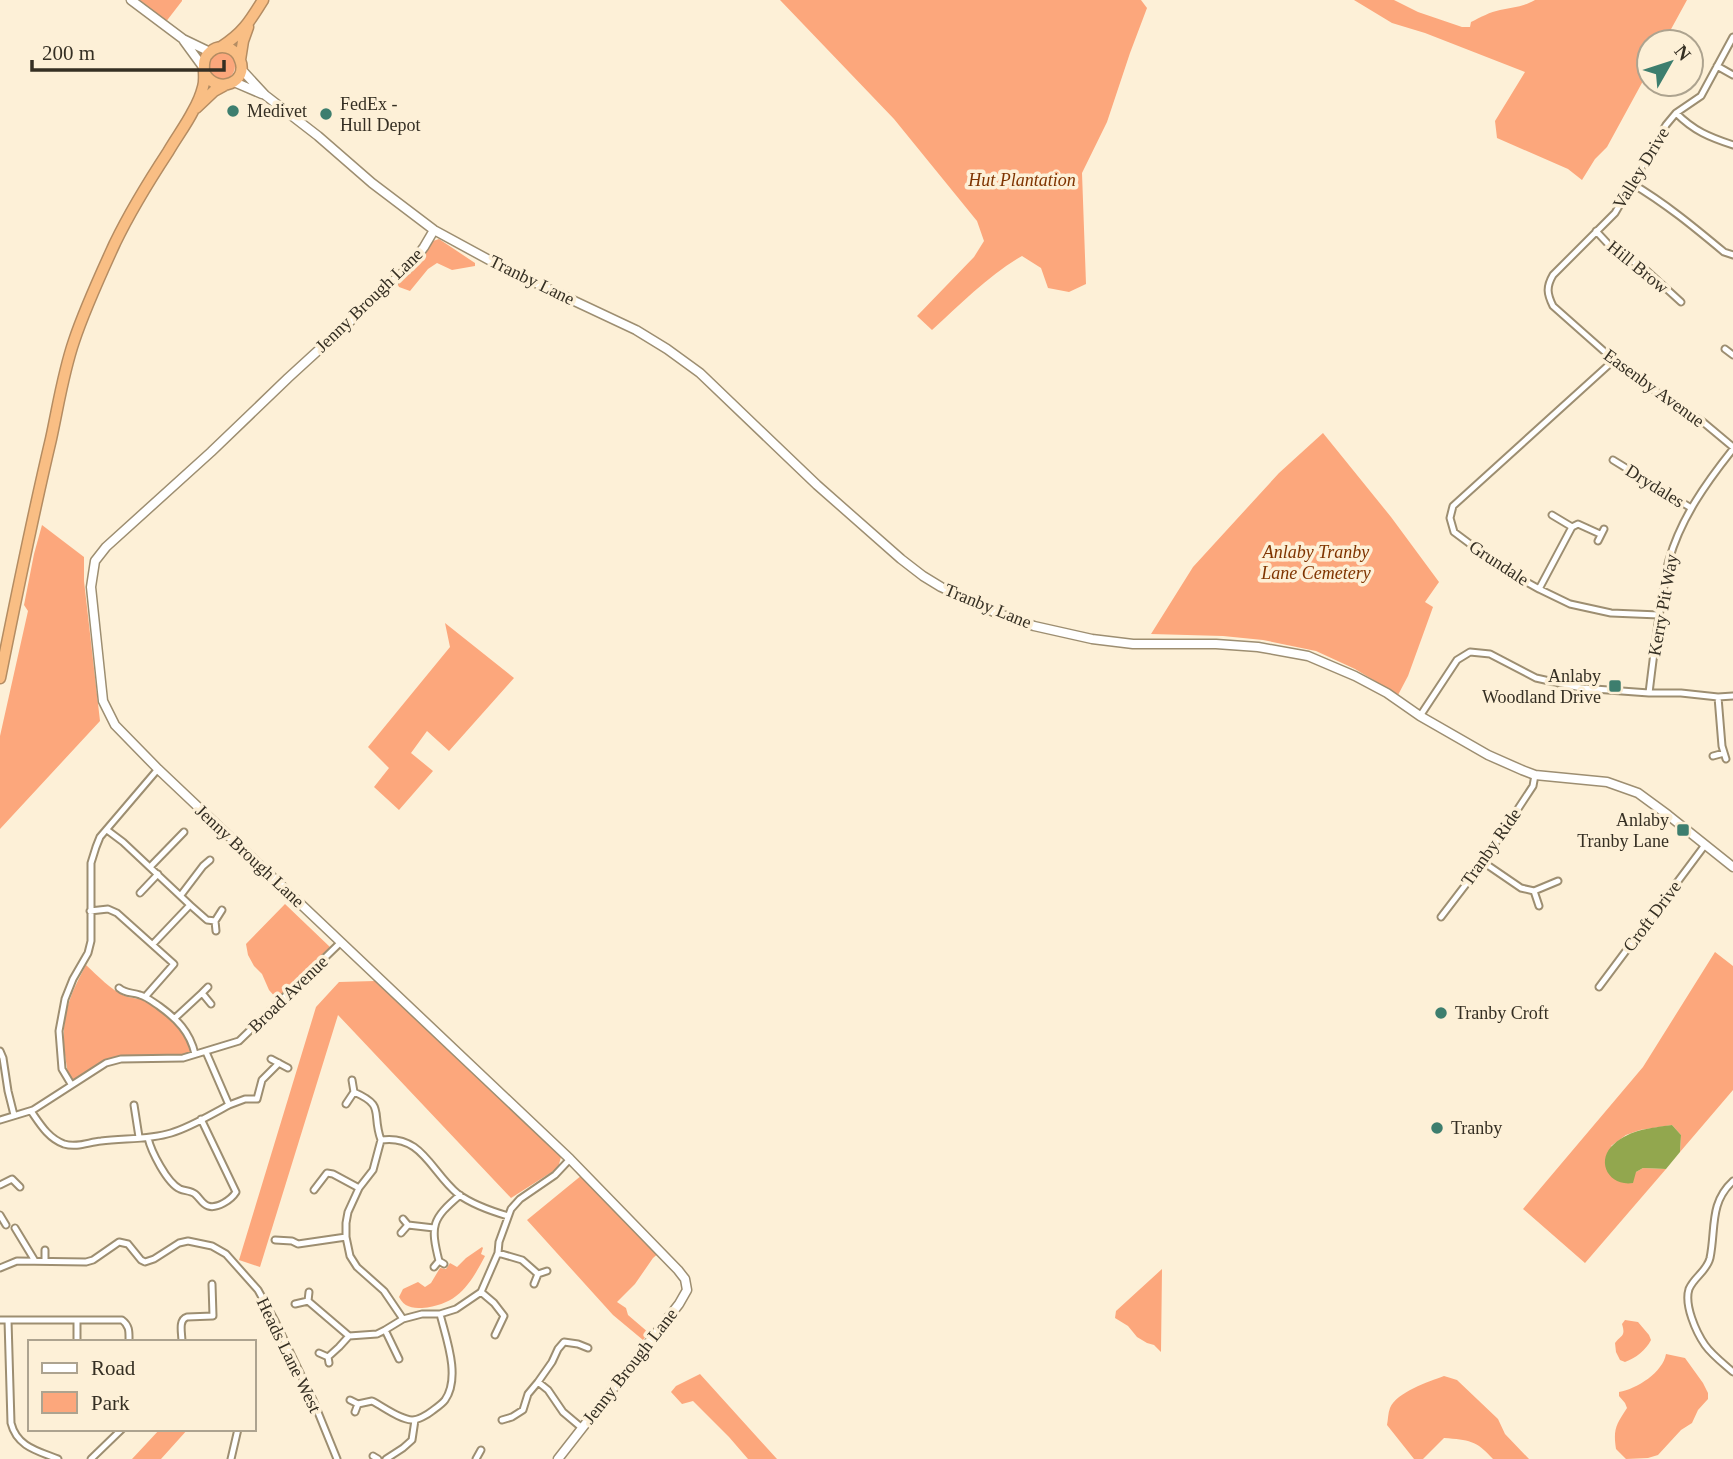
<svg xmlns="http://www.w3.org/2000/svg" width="1733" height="1459" viewBox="0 0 1733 1459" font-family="'Times New Roman',serif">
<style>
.green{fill:#fca77c}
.water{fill:#92a74e}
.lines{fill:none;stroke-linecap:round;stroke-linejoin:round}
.street-casing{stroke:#9d8e71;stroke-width:9}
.secondary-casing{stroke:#9d8e71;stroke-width:11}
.highway-casing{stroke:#b48c62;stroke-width:13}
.street{stroke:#fff;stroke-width:5}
.secondary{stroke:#fff;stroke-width:8}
.highway{stroke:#f9be84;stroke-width:10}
.poi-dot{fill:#3d7e6e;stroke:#fdf0d7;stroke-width:2.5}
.labels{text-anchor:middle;stroke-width:7;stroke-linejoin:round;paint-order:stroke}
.poi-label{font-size:18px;fill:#352f23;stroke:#fdf0d7;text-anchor:start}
.street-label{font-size:18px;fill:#352f23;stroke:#fdf0d7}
.park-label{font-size:18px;font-style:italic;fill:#7f3400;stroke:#fdf0d7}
</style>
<rect width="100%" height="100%" fill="#fdf0d7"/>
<path class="green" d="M141 0H182V1L165 23 139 1Z
M780 0H1141L1147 8 1130 53 1107 122 1082 173 1086 284 1069 292 1048 288 1041 268 1022 256C989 275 961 304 932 330L917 316 974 257 984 241 977 221 894 119Z
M1354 0H1394L1418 12 1462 27H1470L1471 22C1481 17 1490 12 1500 10 1512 7 1523 7 1535 0H1687L1664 42H1649V70L1607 147 1595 159 1582 180 1568 169 1497 138 1495 121 1525 72 1425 33 1392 23Z
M207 66a14 14 0 1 1 28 0a14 14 0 1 1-28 0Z
M439 239 475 263V266L452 270 437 263 428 269 410 291 399 287 397 283 417 264 433 241Z
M1323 433 1391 517 1439 582 1425 602 1433 607 1408 676 1398 695 1355 669 1316 651 1263 640 1223 636 1151 634 1193 567 1279 473Z
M42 525 84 557V581L100 721 0 829V736L28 611 24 605 34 554Z
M445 623 514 678 449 751 427 731 411 753 433 771 399 810 374 787 389 768 368 747 450 647Z
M285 904 331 948 277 999 269 990 262 974 254 966 248 955 246 944Z
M1715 952 1733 966V1090L1680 1152 1681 1135 1672 1125 1640 1130 1626 1135 1611 1146 1636 1172 1643 1168 1666 1169 1585 1263 1523 1209 1643 1067Z
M86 965C98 976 111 990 125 996 132 999 140 998 146 1000 165 1008 189 1034 192 1053L190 1055 118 1057 104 1061 76 1080 73 1081 68 1076C67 1066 65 1057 64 1047 62 1013 70 995 86 965Z
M375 981 561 1157 558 1168 511 1198 338 1015 260 1267 239 1260 316 1007 339 982Z
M582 1175 660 1252 653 1258 635 1284 617 1302 626 1308 628 1315 649 1333 643 1340 613 1315 527 1220Z
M482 1247 483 1248 481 1254 485 1256 484 1258C469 1286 457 1305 422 1308 412 1308 404 1307 399 1297L403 1289 418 1282 425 1287 431 1283 440 1268 446 1269 450 1263 457 1267 466 1258Z
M1162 1269 1161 1352 1154 1345 1147 1343 1137 1337 1128 1326 1115 1318 1116 1311Z
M1625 1320 1638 1322 1649 1335 1651 1340C1646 1350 1636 1358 1625 1362L1620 1360 1616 1352 1615 1343C1621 1335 1626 1337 1622 1324Z
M1666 1354 1685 1358 1703 1383 1708 1393V1399L1698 1410 1692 1423 1681 1430 1658 1455 1648 1458 1626 1459 1616 1449C1613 1429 1616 1425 1627 1408L1625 1403 1619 1396V1392C1637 1389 1663 1372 1666 1354Z
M700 1374 777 1459H748L729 1437 693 1401 682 1404 671 1392 676 1386Z
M1444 1376 1457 1380 1498 1419 1505 1434 1529 1459H1493C1476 1440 1469 1440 1444 1438L1423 1459H1414L1387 1425C1388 1420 1388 1413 1390 1408 1397 1392 1428 1382 1444 1376Z
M160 1429H188L161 1459H132Z"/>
<path class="water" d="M1672 1125 1681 1135 1680 1152 1666 1169 1643 1168 1636 1172 1633 1183C1608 1187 1595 1160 1614 1144 1631 1129 1651 1128 1672 1125Z"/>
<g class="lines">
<defs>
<path id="street" d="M1733 37 1701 96 1676 113 1666 125 1615 213 1553 275C1546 287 1547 294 1553 306L1632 376 1703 422 1733 447
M1717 66 1733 75
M1676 113C1694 131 1709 137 1733 145
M1631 183C1665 203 1694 227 1724 252L1733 255
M1596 231 1610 246 1647 271 1681 302
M1725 349 1733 355
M1613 361 1453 506 1450 518 1454 532 1505 570 1539 589 1570 604 1611 613 1659 615
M1613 460 1691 508
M1572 527 1578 524 1600 534
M1598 541 1604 529
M1539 589 1572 527 1552 515
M1649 693C1653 660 1657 626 1663 592 1665 582 1666 570 1669 560 1681 518 1706 483 1733 449
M1718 697 1722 746 1726 759
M1420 716 1457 660 1470 652 1490 654 1536 678 1581 688 1649 693H1681L1718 697 1733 696
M1713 756 1724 753
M107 830 123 842 190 905
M1483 862 1521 888 1534 891 1539 906
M150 867 184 832
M1534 891 1558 881
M140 893 158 874
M181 895 203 866 210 860
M90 911 108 909 117 913 174 964 145 997
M1441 917 1483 862 1533 786 1535 775
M216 931 215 921 222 910
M153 944 190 905 207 920 215 921
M208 987 202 993 211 1004
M1599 987 1705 845
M119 988C126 994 131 992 140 995 147 997 153 1002 159 1006 177 1019 190 1032 195 1054
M175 1018 202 993
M0 1051 3 1058 8 1091 14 1115
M271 1059 288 1068
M71 1084 62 1069 59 1031 65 999 73 979 88 953 91 941V863L96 847 100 837 158 769
M354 1092C386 1106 371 1112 381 1140
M346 1104 354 1092 352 1080
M134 1105 139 1137
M229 1105 245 1099H257L262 1080 279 1063
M31 1111C40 1124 48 1138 64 1144 77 1148 89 1142 101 1141 124 1138 149 1140 171 1133 191 1127 210 1115 229 1105L206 1052
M0 1120 33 1110 106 1063 121 1059 183 1058 239 1041 341 942
M148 1138C151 1151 167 1183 180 1189 185 1191 191 1191 195 1194 200 1198 202 1204 208 1206 217 1209 231 1200 236 1192L201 1119
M1733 1181C1709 1203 1716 1229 1710 1258 1707 1271 1694 1277 1689 1289 1684 1305 1696 1332 1705 1345 1712 1355 1724 1364 1733 1372
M0 1185 12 1179 20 1187
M314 1190 327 1173 333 1174 359 1188
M0 1215 6 1225
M408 1225 434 1228
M15 1228 35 1261
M401 1233 408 1225 403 1219
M275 1240 292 1241 298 1244 346 1237
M498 1253 522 1260 538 1274
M45 1261V1250
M439 1261C430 1225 432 1219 460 1195
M434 1267 439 1261 444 1264
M0 1268 17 1261 86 1262 93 1260 119 1242 128 1244 141 1260 145 1262 154 1259 179 1243 188 1241 212 1246 226 1254 258 1290 275 1321 313 1400 337 1459
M534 1284 538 1274 547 1271
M481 1292 494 1303 504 1316 495 1335
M308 1301 349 1336 377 1334 385 1330 403 1319 422 1314H440L456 1309 481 1292 498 1253 499 1242 511 1209 520 1199 555 1175 570 1159
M295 1304 308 1301 309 1292
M403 1319 384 1291 357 1267 350 1256 346 1237V1223L348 1212 359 1188 373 1170 381 1140C422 1134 431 1172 458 1194 473 1205 491 1211 508 1216
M0 1320H122C130 1326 129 1332 129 1342
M8 1320 11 1423C17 1447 38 1451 58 1459
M385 1330 399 1359
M77 1342V1320
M182 1342C182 1333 178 1320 187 1317L213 1316 212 1284
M319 1353 328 1357 329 1363
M328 1357 339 1347 349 1336
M538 1382 552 1362 558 1349 564 1342 578 1344 588 1348
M350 1400 358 1404 355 1412
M358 1404 372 1401C384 1407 399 1419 412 1420 418 1420 427 1415 432 1411 436 1408 442 1404 445 1400 461 1377 446 1338 440 1314
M502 1420 512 1417 523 1410 528 1394 538 1382 548 1390 563 1412 582 1428
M373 1456 378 1459
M91 1459 122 1429
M231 1459 238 1429
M386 1459 403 1448 412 1440 415 1420
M476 1459 481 1450"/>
<path id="secondary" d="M131 0 183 39 210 52
M184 41 203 67
M241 69 265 95 318 136 372 183 434 230 502 267 636 330 667 349 700 373 817 485 901 559 923 576 941 587 994 612 1034 626 1092 639 1133 644H1216L1258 647 1308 656 1355 676 1387 693 1420 716 1488 755 1522 770 1535 775 1607 782 1638 793 1668 815 1733 867
M234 82 262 94
M434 230 424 247 410 266 381 293 288 378 211 452 106 547 95 561 91 587 103 701 115 725 158 769 570 1159 678 1270 685 1279 687 1290 679 1304 558 1459"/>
<path id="highway" d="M221 47C243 33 250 21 263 0
M240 60 243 41 248 27
M196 108 214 91 225 85
M0 678C16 598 32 519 51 439 58 407 63 373 74 341 85 308 100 276 115 243 130 212 149 181 168 152 176 138 186 125 193 111 197 104 201 95 203 87 207 75 199 61 210 52 220 43 236 47 240 60 249 82 218 95 205 74"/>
</defs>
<use href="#street" class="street-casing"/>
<use href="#secondary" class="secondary-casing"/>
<use href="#highway" class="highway-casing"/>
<use href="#street" class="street"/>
<use href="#secondary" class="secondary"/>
<use href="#highway" class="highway"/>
</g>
<g class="poi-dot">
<circle cx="233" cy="111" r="7"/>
<circle cx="326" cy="114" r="7"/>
<rect x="1608" y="679" width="14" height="14" rx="3.5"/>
<rect x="1676" y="823" width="14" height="14" rx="3.5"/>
<circle cx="1441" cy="1013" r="7"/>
<circle cx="1437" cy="1128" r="7"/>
</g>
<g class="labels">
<g class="poi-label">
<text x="340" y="110">FedEx -<tspan x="340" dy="21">Hull Depot</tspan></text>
<text x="247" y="117">Medivet</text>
<text x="1601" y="682" text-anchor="end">Anlaby<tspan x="1601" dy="21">Woodland Drive</tspan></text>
<text x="1669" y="826" text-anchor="end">Anlaby<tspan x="1669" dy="21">Tranby Lane</tspan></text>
<text x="1455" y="1019">Tranby Croft</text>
<text x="1451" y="1134">Tranby</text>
</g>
<g class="street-label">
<text transform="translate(1641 168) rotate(-59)" y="6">Valley Drive</text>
<text transform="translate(1638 267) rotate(39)" y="6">Hill Brow</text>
<text transform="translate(532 280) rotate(26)" y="6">Tranby Lane</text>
<text transform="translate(369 300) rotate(-44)" y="6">Jenny Brough Lane</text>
<text transform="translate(1654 388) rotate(36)" y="6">Easenby Avenue</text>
<text transform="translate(1655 486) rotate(32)" y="6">Drydales</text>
<text transform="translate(1499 563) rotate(33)" y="6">Grundale</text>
<text transform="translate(1663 605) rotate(-80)" y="6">Kerry Pit Way</text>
<text transform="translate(988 606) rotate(22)" y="6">Tranby Lane</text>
<text transform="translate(1491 847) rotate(-55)" y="6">Tranby Ride</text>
<text transform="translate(250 856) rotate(43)" y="6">Jenny Brough Lane</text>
<text transform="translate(1652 916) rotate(-53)" y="6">Croft Drive</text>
<text transform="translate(288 994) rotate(-44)" y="6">Broad Avenue</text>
<text transform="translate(289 1355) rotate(64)" y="6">Heads Lane West</text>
<text transform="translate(630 1366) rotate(-52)" y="6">Jenny Brough Lane</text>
</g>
<g class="park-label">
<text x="1022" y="186">Hut Plantation</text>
<text x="1316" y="558">Anlaby Tranby<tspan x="1316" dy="21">Lane Cemetery</tspan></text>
</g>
</g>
<rect x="28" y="1340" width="228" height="91" fill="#fdf0d7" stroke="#ada38f" stroke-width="2"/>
<rect x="42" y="1363" width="35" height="10" fill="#ffffff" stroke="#ada38f" stroke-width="2"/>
<text x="91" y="1375" font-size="21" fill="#352f23">Road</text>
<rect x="42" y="1392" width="35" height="21" fill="#fca77c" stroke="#ada38f" stroke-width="2"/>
<text x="91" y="1410" font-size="21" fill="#352f23">Park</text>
<g transform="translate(1670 63) rotate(51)"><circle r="33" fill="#fdf0d7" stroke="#ada38f" stroke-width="2"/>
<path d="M0-5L12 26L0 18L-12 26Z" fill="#3d7e6e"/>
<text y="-10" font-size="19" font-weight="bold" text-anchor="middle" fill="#352f23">N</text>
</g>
<path d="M32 60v10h192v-10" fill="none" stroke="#352f23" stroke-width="3.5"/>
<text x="42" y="60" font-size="21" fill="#352f23" stroke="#fdf0d7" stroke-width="5" paint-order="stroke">200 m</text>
</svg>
